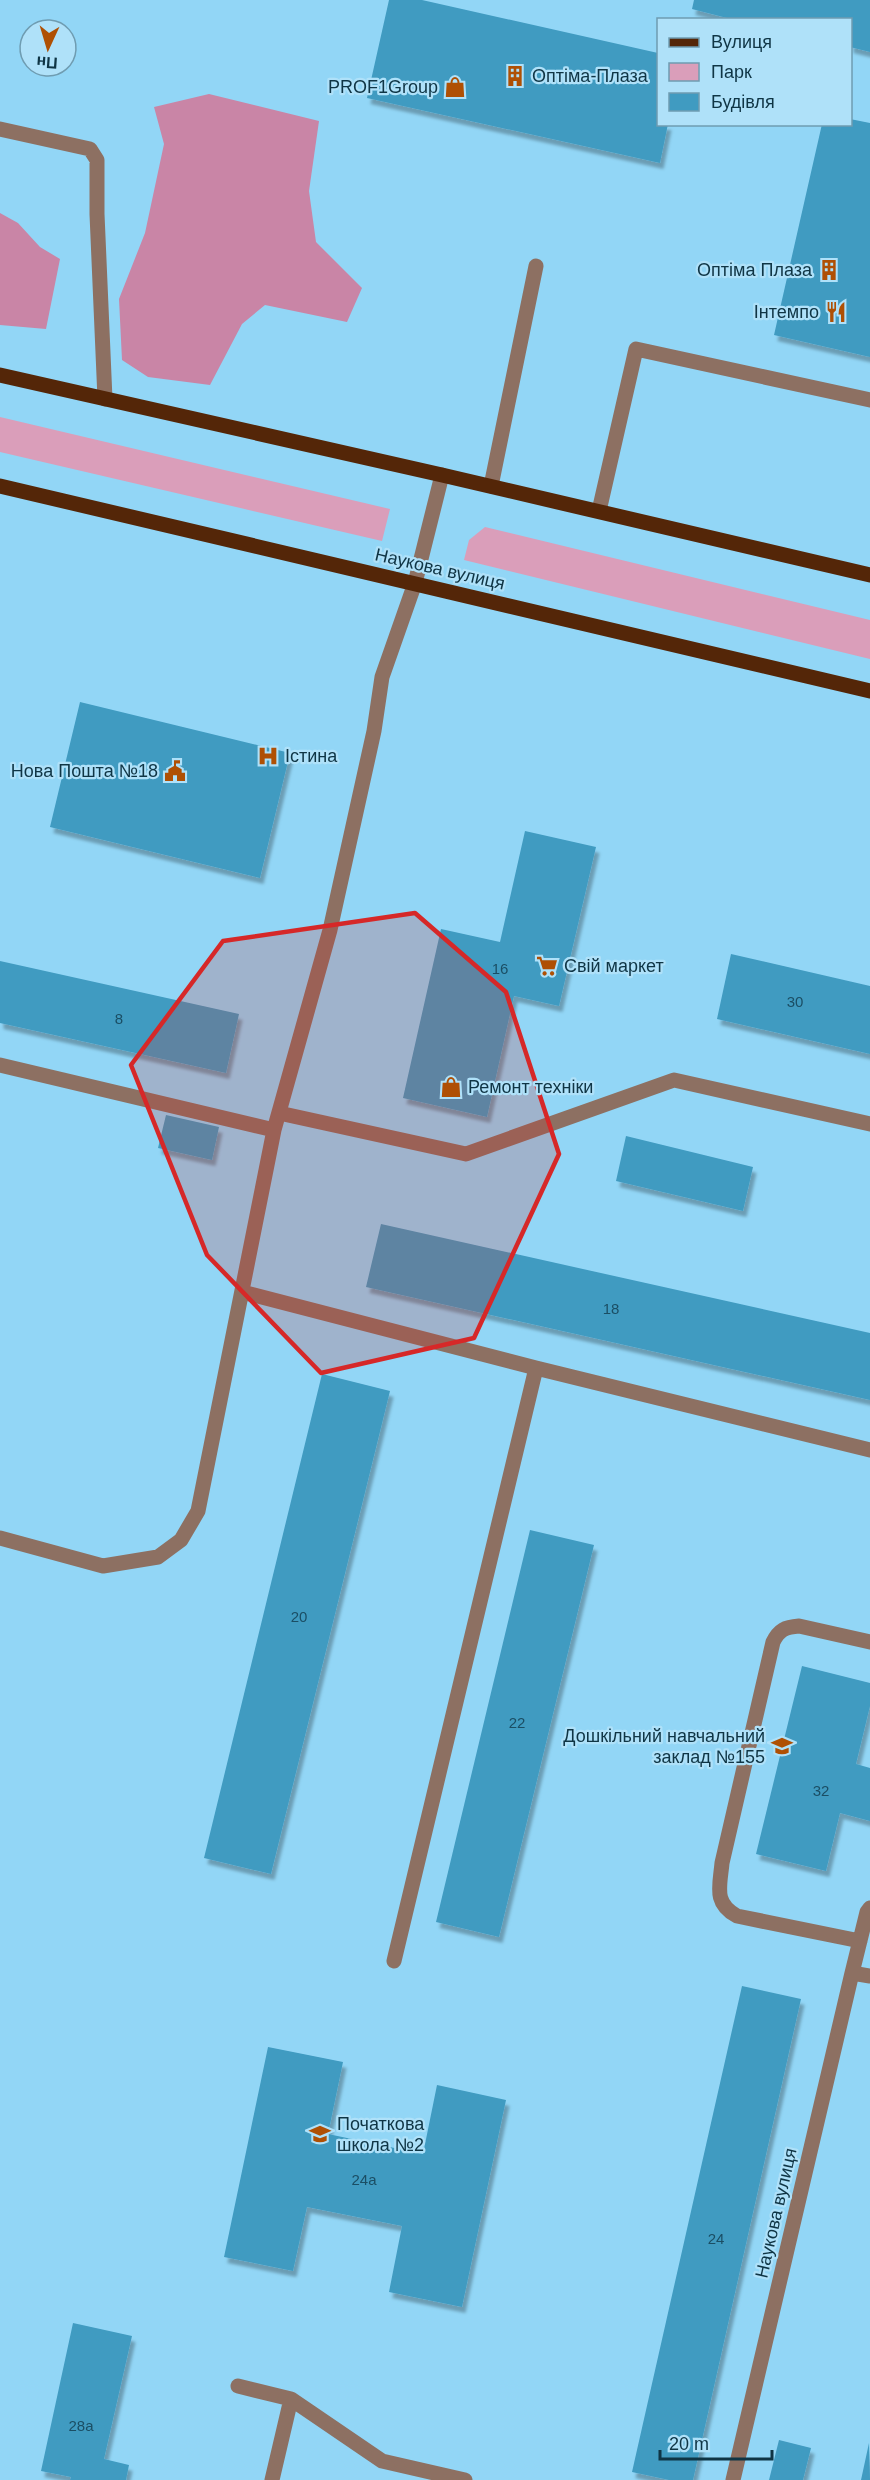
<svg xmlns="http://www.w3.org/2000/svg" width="870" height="2480" viewBox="0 0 870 2480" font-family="Helvetica,sans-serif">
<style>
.green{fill:#da9eba}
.forest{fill:#c985a6}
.building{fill:#409bc1;filter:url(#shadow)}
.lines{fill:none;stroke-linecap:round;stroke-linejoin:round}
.minor{stroke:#8d7062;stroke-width:15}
.major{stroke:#542608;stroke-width:15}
.marked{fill:#d62828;fill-opacity:0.2;stroke:#d62828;stroke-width:4.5;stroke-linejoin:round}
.labels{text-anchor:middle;stroke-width:4.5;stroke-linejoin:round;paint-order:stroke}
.number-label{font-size:15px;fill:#1b4e64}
.poi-label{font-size:18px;fill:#0f3545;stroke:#afe1f9;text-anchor:start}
.street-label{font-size:18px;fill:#0f3545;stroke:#afe1f9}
</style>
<defs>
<filter id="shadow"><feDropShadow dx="3.5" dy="6" stdDeviation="1.5" flood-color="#0004"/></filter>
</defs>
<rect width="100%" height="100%" fill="#92d6f6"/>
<path class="green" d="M0 417 390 509 382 541 0 452Z
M485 527 870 620V659L464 560 469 540Z"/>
<path class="forest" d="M209 94 319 121 309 191 316 242 362 288 347 322 265 305 242 324 210 385 148 377 122 360 119 299 145 233 164 144 154 107Z
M0 213 18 223 40 247 60 259 46 329 0 325Z"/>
<path class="building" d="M389 0H422L658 53V124H668L660 163 367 98Z
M694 0H870V52L850 47V20H735L692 9Z
M850 119 870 123V357L774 335 822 124H850Z
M80 702 290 753 260 878 50 827Z
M525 831 596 847 559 1006 514 996 487 1117 403 1098 441 929 500 942Z
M731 954 870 986V1054L717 1019Z
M0 961 239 1014 226 1073 0 1023Z
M166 1115 219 1127 212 1160 158 1148Z
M626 1136 753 1167 743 1211 616 1181Z
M381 1224 870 1333V1400L366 1287Z
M322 1374 390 1391 271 1874 204 1858Z
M530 1530 594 1545 499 1937 436 1922Z
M802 1666 870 1683V1706L856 1764 870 1768V1821L840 1813 826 1871 756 1854Z
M742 1986 801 1999 693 2480H669L632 2472Z
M268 2047 343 2062 328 2134 423 2154 437 2085 506 2100 462 2307 389 2292 402 2226 307 2207 293 2271 224 2257Z
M73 2323 132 2336 104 2459 129 2465 126 2480H70L71 2477 41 2471Z
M779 2440 811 2448 803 2480H769Z
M869 2443 870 2480H861Z"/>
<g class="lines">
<path class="minor" d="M0 129 90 149 97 160V214L105 399
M491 486 536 266
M599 511 636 349 870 400
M0 1065 274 1130
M279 1113 466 1154 674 1080 870 1124
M242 1292 536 1368 870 1450
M0 1538 103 1566 158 1557 181 1540 198 1511 274 1130 330 930 374 731 382 677 415 583 442 475
M860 1941 737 1916C713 1903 720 1886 722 1863L773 1642C779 1630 785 1627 799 1626L870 1642
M394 1961 536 1368
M852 1973 867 1912 870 1908
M238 2386 291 2399 382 2461 465 2480
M272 2480 291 2399
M733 2480 852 1973 870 1976"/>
<path class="major" d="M0 375 442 475 870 575
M0 486 870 691"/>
</g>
<path class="marked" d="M415 913 506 992 559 1154 474 1338 321 1373 207 1255 131 1065 223 941Z"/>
<defs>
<symbol id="building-bare" viewBox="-9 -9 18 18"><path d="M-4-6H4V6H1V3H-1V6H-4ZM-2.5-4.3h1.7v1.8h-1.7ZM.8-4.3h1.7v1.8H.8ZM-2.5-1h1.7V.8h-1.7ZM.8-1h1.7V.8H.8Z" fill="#af5004" stroke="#afe1f9" stroke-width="2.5" paint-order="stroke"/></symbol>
<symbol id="shop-bare" viewBox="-9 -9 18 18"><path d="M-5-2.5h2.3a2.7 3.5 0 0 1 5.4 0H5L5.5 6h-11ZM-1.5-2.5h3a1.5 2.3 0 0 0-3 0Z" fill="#af5004" stroke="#afe1f9" stroke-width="2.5" paint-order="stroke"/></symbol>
<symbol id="restaurant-bare" viewBox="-9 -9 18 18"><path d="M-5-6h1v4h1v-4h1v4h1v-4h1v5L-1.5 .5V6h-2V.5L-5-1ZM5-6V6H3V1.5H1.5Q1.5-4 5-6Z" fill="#af5004" stroke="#afe1f9" stroke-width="2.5" paint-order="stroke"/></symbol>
<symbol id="hospital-bare" viewBox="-9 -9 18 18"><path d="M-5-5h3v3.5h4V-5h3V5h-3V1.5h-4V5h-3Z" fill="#af5004" stroke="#afe1f9" stroke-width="2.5" paint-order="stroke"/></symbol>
<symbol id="civic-bare" viewBox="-9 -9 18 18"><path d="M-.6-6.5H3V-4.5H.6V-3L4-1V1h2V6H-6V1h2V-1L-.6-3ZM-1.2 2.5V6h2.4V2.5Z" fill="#af5004" stroke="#afe1f9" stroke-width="2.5" paint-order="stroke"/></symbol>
<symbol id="supermarket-bare" viewBox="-9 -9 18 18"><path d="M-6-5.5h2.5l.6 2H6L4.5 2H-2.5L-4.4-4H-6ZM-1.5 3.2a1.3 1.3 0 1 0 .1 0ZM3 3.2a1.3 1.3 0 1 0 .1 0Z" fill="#af5004" stroke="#afe1f9" stroke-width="2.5" paint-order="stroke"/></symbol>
<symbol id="school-bare" viewBox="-9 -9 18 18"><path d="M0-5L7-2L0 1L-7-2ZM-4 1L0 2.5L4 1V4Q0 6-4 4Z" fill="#af5004" stroke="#afe1f9" stroke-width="2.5" paint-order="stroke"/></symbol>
</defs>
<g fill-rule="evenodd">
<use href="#building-bare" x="500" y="61" width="30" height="30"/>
<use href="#shop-bare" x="440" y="72" width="30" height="30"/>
<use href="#building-bare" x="814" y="255" width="30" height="30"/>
<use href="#restaurant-bare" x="821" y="297" width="30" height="30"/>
<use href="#hospital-bare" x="253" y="741" width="30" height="30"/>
<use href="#civic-bare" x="160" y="756" width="30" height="30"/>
<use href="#supermarket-bare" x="532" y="951" width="30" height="30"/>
<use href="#shop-bare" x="436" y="1072" width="30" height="30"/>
<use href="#school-bare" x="767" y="1731" width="30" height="30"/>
<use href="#school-bare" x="305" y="2119" width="30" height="30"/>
</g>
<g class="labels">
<g class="number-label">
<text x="500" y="974">16</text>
<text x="795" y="1007">30</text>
<text x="119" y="1024">8</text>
<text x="611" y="1314">18</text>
<text x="299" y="1622">20</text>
<text x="517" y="1728">22</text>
<text x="821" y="1796">32</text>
<text x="364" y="2185">24а</text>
<text x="716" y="2244">24</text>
<text x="81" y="2431">28а</text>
</g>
<g class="poi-label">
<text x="532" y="82">Оптіма-Плаза</text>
<text x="438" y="93" text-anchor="end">PROF1Group</text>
<text x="812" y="276" text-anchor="end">Оптіма Плаза</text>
<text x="819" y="318" text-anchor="end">Інтемпо</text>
<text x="285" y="762">Істина</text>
<text x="158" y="777" text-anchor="end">Нова Пошта №18</text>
<text x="564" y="972">Свiй маркет</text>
<text x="468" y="1093">Ремонт техніки</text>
<text x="765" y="1742" text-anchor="end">Дошкільний навчальний<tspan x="765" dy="21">заклад №155</tspan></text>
<text x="337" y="2130">Початкова<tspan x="337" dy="21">школа №2</tspan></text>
</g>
<g class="street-label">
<text transform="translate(440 569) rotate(13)" y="6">Наукова вулиця</text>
<text transform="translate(776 2213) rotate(-77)" y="6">Наукова вулиця</text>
</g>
</g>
<rect x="657" y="18" width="195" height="108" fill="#afe1f9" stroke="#6f9cb1" stroke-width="1.5"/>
<rect x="669" y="38" width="30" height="9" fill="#542608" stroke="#6f9cb1" stroke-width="1.5"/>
<text x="711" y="48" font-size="18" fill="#0f3545">Вулиця</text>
<rect x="669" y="63" width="30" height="18" fill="#da9eba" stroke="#6f9cb1" stroke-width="1.5"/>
<text x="711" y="78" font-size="18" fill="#0f3545">Парк</text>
<rect x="669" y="93" width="30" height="18" fill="#409bc1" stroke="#6f9cb1" stroke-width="1.5"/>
<text x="711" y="108" font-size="18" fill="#0f3545">Будівля</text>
<g transform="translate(48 48) rotate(184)"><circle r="28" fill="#afe1f9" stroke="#6f9cb1" stroke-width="1.5"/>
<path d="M0-4.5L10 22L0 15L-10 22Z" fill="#af5004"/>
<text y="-9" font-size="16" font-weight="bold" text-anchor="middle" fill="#0f3545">Пн</text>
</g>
<path d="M660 2450v9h112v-9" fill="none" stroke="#0f3545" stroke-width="3"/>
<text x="669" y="2450" font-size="18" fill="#0f3545" stroke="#afe1f9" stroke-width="4.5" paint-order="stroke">20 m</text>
</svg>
